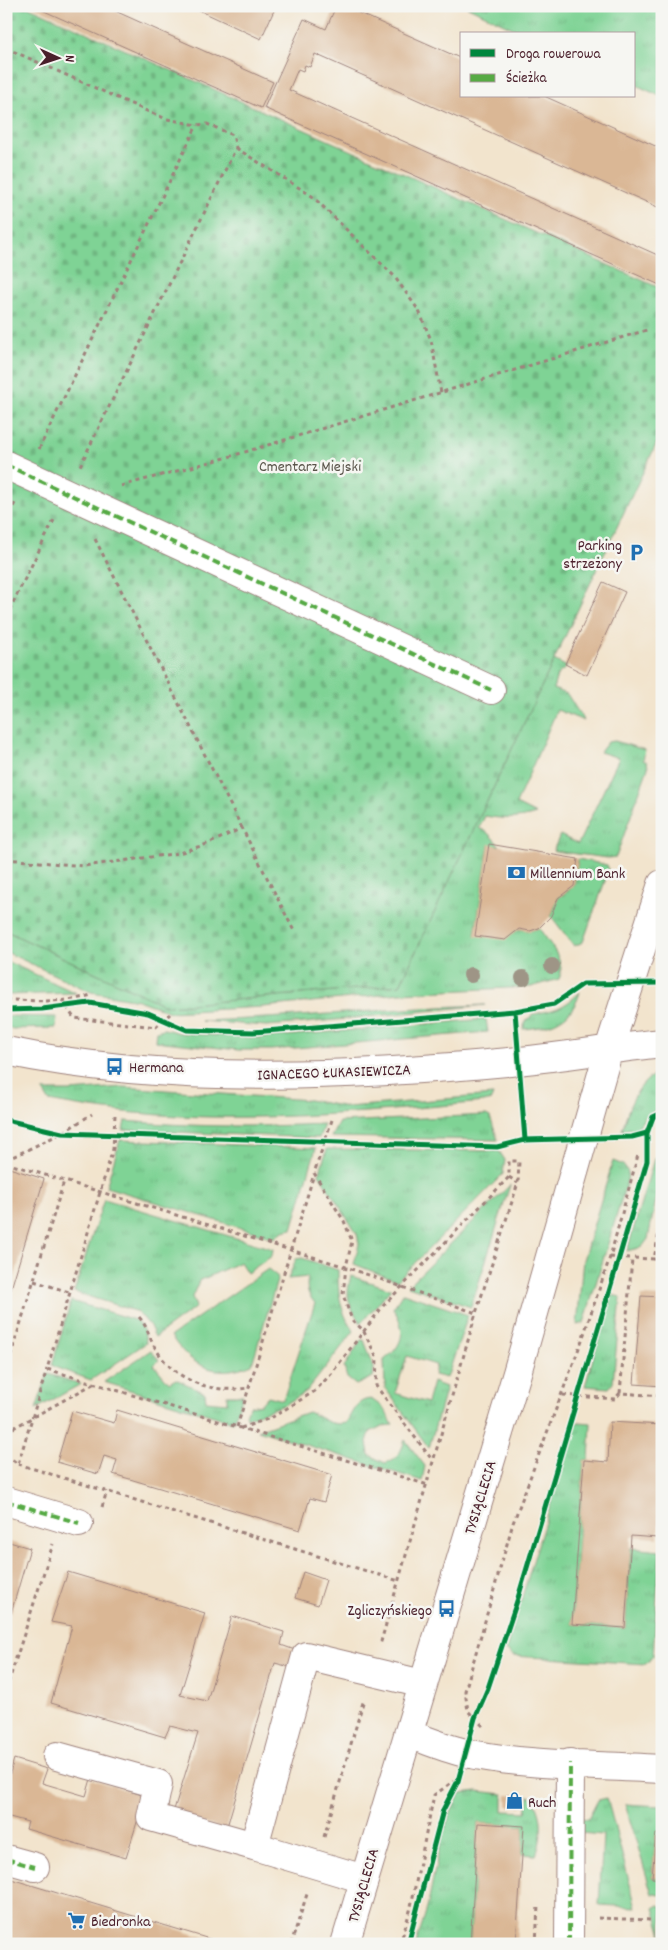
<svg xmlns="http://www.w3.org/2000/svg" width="668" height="1950" viewBox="0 0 668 1950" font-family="Dekko,sans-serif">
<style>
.grass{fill:url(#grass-tufts);stroke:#647960}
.cemetery{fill:url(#cemetery-stones);stroke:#647960}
.pitch{fill:#7fd395;stroke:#647960}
.building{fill:#dab795}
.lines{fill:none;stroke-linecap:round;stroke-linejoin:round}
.minor-casing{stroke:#9e827c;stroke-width:30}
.path{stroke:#9e827c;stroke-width:3;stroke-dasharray:4 4;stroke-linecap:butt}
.minor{stroke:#fff;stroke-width:28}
.quiet{stroke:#57aa44;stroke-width:4;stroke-dasharray:8 4;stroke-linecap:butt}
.cycleway-casing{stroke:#f6f6f2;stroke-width:8}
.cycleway{stroke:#00873e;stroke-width:5}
.tree{fill:#9e9586}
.labels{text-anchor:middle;stroke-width:5;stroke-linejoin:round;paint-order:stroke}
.park-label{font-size:16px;fill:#5a554b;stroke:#f6f6f2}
.poi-label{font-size:16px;fill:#4a1f2b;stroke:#f6f6f2;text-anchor:start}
.street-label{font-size:16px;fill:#4a1f2b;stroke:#f6f6f2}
</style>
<defs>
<pattern id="grass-tufts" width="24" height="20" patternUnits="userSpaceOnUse" patternTransform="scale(1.25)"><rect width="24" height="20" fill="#7fd395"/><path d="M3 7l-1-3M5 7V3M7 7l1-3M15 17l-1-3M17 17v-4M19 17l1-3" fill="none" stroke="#6fb581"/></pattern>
<pattern id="cemetery-stones" width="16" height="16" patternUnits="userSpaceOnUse" patternTransform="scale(1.25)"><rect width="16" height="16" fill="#7fd395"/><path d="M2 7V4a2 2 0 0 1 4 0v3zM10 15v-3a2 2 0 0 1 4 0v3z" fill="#6fb581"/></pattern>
</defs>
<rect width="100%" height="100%" fill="#f6f6f2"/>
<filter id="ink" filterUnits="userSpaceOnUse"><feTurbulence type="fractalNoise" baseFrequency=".02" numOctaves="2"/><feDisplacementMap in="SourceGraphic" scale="10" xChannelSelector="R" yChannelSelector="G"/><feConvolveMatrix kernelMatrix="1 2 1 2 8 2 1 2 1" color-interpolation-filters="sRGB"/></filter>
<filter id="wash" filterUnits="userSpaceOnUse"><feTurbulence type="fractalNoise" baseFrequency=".0096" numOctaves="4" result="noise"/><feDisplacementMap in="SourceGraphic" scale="20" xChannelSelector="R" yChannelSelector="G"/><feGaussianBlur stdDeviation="1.12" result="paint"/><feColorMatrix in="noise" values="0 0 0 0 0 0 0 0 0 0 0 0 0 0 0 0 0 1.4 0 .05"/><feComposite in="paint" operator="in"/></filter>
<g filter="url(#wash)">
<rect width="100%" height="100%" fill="#f2e4cd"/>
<path class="grass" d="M466 6H662V97L634 84V34H525Z
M554 660 567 667 557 675 553 689 567 694 584 721 557 710 516 804 536 814C517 820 503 819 485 816L479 828 487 832 500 846 489 845 475 935 519 929 530 931 539 928C548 942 567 961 559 979L531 987 400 993 263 1007 170 1012 138 1000 91 992 6 952V931L167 1006 400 985Z
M615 741 645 750 643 760 647 762 648 768 616 857 608 858 553 851 560 835 578 844 619 758 600 752 608 742Z
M578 859 607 865 609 870 583 942 574 946 551 916 558 898 574 886Z
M6 961 76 993 6 995Z
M580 992C572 1021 550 1027 523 1029 528 1012 538 1014 552 1010 563 1007 572 1000 580 992Z
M485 1005 305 1023 266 1026 201 1021C296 1018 391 1008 485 1005Z
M6 1016 57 1017 56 1028 6 1029Z
M486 1019 488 1032 271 1050H239L155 1041 156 1031 164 1029 180 1033 258 1038Z
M662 1071V1107L647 1115 637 1128 622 1130C629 1106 637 1081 662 1071Z
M123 1087 309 1100 347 1107 493 1095 491 1100 484 1102C340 1115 193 1129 49 1101L43 1091H70Z
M486 1115 490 1117 498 1140 331 1137 339 1122Z
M125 1121C191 1127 257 1127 324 1124L319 1138 123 1130Z
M120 1140 316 1148 292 1229 283 1231 274 1238 106 1187Z
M662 1147V1169L648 1239 642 1247 627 1251 654 1159Z
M327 1149 499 1151 505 1160 503 1174 397 1281 354 1264 359 1244 357 1234 319 1174Z
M613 1161 623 1165 628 1172 627 1181 584 1323 577 1325 583 1260Z
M510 1185 471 1307 408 1286Z
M104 1199 273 1249 272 1256 247 1273 240 1262 199 1281 192 1297 196 1307 155 1337 150 1326 138 1312 74 1292Z
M302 1258 338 1270C338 1294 340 1312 354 1331L307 1391 286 1404 247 1418 246 1414 250 1406 261 1404 268 1396 283 1400 315 1303C307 1294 306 1288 308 1277L288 1279 296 1259Z
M351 1276 391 1289 361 1323C348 1305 345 1297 351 1276Z
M403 1293 468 1315 447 1378 434 1375 436 1365 407 1356 395 1393 427 1403 433 1382 446 1387 429 1448 385 1388 384 1360C404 1345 407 1330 393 1308Z
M611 1295 621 1297 613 1383 609 1388 585 1386Z
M71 1301 135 1320C143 1326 145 1334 146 1343L91 1380 57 1368 52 1365Z
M361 1340H364L374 1367 373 1377 356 1385 347 1378 344 1367Z
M151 1350 159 1360 154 1365 169 1383 176 1379 205 1393 206 1401 227 1403V1395H243L233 1422 104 1382Z
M48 1374 81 1384 36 1409Z
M371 1399 383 1407 393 1425 382 1426 370 1432 367 1442 369 1455 385 1463C398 1459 401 1452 405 1440L425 1466 422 1481 258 1430 308 1412C322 1417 330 1427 346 1423 353 1411 356 1400 371 1399Z
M579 1422 591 1423 589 1460H584L572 1624 625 1628 631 1548 660 1551 653 1656 646 1664 513 1656 506 1650 575 1423Z
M477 1791 503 1794V1811L526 1812 529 1796C545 1808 543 1837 536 1855L522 1854 524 1826 478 1823 470 1944H416C420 1930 425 1917 428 1903 437 1864 440 1827 461 1793Z
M607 1798 636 1907 599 1905 603 1835 580 1833V1818L588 1819 598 1800Z
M625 1804 662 1806V1835H656L652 1878 662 1879V1895L652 1894Z
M659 1905 662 1906V1935L654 1908Z"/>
<path class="cemetery" d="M6 6H27L662 289V432L400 985 167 1006 6 931Z"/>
<path class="pitch" d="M268 1269 278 1277 252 1364C217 1379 191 1367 171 1336Z"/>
<g id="blocks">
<path class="building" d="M33 6H104L273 82 261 108Z
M190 6H276L261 39Z
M336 6H343L462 59V96H544L662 149V209L315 54 310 67 305 65 303 71 298 69 289 90 662 257V286L264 108 304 19 326 29Z
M603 582 625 592 587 675 565 664Z
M489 844 578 859 574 886 558 898 551 916 539 928 530 931 519 929 505 940 475 936Z
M6 1167 44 1179 7 1302H6Z
M641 1296 662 1297V1386L634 1384Z
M117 1410 332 1475 324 1502 310 1498 300 1530 113 1474 117 1460 104 1456 98 1474 57 1462 72 1411 114 1423Z
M610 1422 662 1425V1485L658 1538 631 1536 625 1628 572 1624 584 1460 608 1462Z
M6 1541 30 1548 11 1613 6 1612Z
M68 1572 205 1613 180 1695 207 1701 232 1616 284 1632 281 1645 295 1650 290 1667 275 1663 226 1830 173 1813 198 1733 170 1726 165 1737 51 1703 72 1626 51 1622Z
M303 1572 326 1580 318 1605 295 1598Z
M14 1759 47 1769 42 1783 86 1796 91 1779 145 1796 126 1858 26 1829 28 1822 6 1816V1787Z
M507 1795 521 1796V1807L507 1806Z
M478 1823 524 1826 516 1944H470Z
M656 1834 662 1835V1879L652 1878Z
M11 1879 213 1940 212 1944H6V1894Z"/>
</g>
</g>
<g filter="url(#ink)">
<use href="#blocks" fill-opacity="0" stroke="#9e827c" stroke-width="1"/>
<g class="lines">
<defs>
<path id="minor" d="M6 465 491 690
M6 1051C169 1085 355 1077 519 1061 567 1056 614 1048 662 1043
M6 1501 79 1523
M408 1734C427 1740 447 1749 466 1753 527 1766 599 1765 662 1769
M57 1756 158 1784 151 1817 254 1846
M6 1859 35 1867
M364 1879 254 1846 306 1656 423 1684
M345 1944 517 1373 609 1049 662 884
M569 1944 570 1763"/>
</defs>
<use href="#minor" class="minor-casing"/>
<path class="path" d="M6 48 149 112 167 119 197 125 207 124 233 135 236 148 79 468
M236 148 312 196 394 276 419 311 431 340 441 393
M39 449 197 125
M121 486 225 458 650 329
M6 521 16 501
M95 539 242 828
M6 617 55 518
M6 859 84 866 129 860 179 853 210 843 242 828 294 931
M6 1000C34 1000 64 1004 91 995
M62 1000 74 1018 156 1027 170 1014
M115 1115 113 1149 47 1369 428 1485
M332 1120 314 1173 344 1221 352 1241 346 1267 343 1295 352 1320 363 1330 377 1358 376 1386 433 1461
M6 1160 62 1133 92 1114
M6 1163 346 1267 476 1313
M509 1177 518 1183
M610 1257 654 1259 662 1216
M654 1259 662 1260
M34 1281 69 1292
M139 1317C147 1326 148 1334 153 1344 172 1380 209 1394 248 1388
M6 1371 64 1181
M620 1393 632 1259
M563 1395 615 1399 620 1393 662 1396
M237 1427 314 1174
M241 1428 271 1418 315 1391 331 1374 383 1306 509 1177V1161H519L518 1183 476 1313 380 1645
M6 1432 95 1383
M6 1455 18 1464 47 1369
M18 1464 399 1581
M102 1507 107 1491
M6 1655 16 1658
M6 1690 53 1544
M483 1726 468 1711 465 1691 513 1523 582 1340 610 1257 638 1155
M324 1837 364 1699
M598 1918 652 1920
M291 1944 308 1891
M400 1944 410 1911 434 1795 454 1781
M536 1944 538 1905"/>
<use href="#minor" class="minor"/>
<path class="quiet" d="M6 465 491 690
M6 1501 79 1523
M6 1859 35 1867
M569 1944 570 1763"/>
<defs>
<path id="cycleway" d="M6 1010 42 1009 90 1003 148 1013 187 1030 253 1032 515 1011 554 1004 583 984 662 983
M515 1011 525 1140
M6 1120 62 1133 497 1147 525 1140 632 1137 647 1133 653 1117 662 1113
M408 1944 443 1810 458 1781 475 1718 488 1688 518 1598 619 1258 647 1161V1133"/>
</defs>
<use href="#cycleway" class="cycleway-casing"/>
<use href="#cycleway" class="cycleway"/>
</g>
<g class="tree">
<circle cx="552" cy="966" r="8"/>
<circle cx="471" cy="975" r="8"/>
<circle cx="523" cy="978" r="8"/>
</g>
</g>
<defs>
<symbol id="parking-bare" viewBox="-9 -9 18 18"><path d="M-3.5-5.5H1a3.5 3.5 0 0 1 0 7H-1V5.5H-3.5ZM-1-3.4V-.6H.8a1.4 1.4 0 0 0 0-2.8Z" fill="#1f6fb2" stroke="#f6f6f2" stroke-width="2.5" paint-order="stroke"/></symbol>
<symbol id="bank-bare" viewBox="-9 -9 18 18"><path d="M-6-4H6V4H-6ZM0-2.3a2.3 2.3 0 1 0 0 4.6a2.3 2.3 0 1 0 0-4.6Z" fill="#1f6fb2" stroke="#f6f6f2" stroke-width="2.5" paint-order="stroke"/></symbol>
<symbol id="bus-bare" viewBox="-9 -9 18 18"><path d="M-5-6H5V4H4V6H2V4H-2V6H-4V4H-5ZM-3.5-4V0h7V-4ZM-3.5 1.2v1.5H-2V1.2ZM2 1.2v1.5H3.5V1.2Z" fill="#1f6fb2" stroke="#f6f6f2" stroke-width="2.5" paint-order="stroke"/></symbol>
<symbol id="shop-bare" viewBox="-9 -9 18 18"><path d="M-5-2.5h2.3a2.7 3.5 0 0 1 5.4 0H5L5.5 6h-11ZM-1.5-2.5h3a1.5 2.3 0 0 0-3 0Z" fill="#1f6fb2" stroke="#f6f6f2" stroke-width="2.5" paint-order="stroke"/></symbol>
<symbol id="supermarket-bare" viewBox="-9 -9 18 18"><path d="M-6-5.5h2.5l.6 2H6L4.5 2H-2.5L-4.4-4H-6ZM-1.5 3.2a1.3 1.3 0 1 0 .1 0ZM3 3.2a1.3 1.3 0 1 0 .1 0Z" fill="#1f6fb2" stroke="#f6f6f2" stroke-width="2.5" paint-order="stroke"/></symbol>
</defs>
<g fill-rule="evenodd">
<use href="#parking-bare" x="624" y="540" width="25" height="25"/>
<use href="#bank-bare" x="504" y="860" width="25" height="25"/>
<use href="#bus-bare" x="102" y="1054" width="25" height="25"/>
<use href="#bus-bare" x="434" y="1596" width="25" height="25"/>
<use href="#shop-bare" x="502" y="1788" width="25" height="25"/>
<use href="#supermarket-bare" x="64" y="1908" width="25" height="25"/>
</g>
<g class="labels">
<g class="park-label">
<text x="310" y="471">Cmentarz Miejski</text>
</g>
<g class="poi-label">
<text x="622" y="550" text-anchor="end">Parking<tspan x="622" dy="18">strzeżony</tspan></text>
<text x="530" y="878">Millennium Bank</text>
<text x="129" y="1072">Hermana</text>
<text x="432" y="1615" text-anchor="end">Zgliczyńskiego</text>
<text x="528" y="1807">Ruch</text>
<text x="91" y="1926">Biedronka</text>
</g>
<g class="street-label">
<text transform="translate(334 1071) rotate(-2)" y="6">IGNACEGO ŁUKASIEWICZA</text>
<text transform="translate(479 1497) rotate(-73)" y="6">TYSIĄCLECIA</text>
<text transform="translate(362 1885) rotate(-74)" y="6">TYSIĄCLECIA</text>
</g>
</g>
<rect width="668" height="1950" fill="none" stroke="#f6f6f2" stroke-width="25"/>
<rect x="460" y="32" width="175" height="65" fill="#f6f6f2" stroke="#b1a0a2"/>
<rect x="470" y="49" width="25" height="8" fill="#00873e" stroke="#b1a0a2"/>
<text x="506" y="58" font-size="15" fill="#4a1f2b">Droga rowerowa</text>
<rect x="470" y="74" width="25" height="8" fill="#57aa44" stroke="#b1a0a2"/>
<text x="506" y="82" font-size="15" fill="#4a1f2b">Ścieżka</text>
<g transform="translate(58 58) rotate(93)" stroke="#f6f6f2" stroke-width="4" paint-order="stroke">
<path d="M0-4L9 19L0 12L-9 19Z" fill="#4a1f2b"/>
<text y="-8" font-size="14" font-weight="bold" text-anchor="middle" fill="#4a1f2b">N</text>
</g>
</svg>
